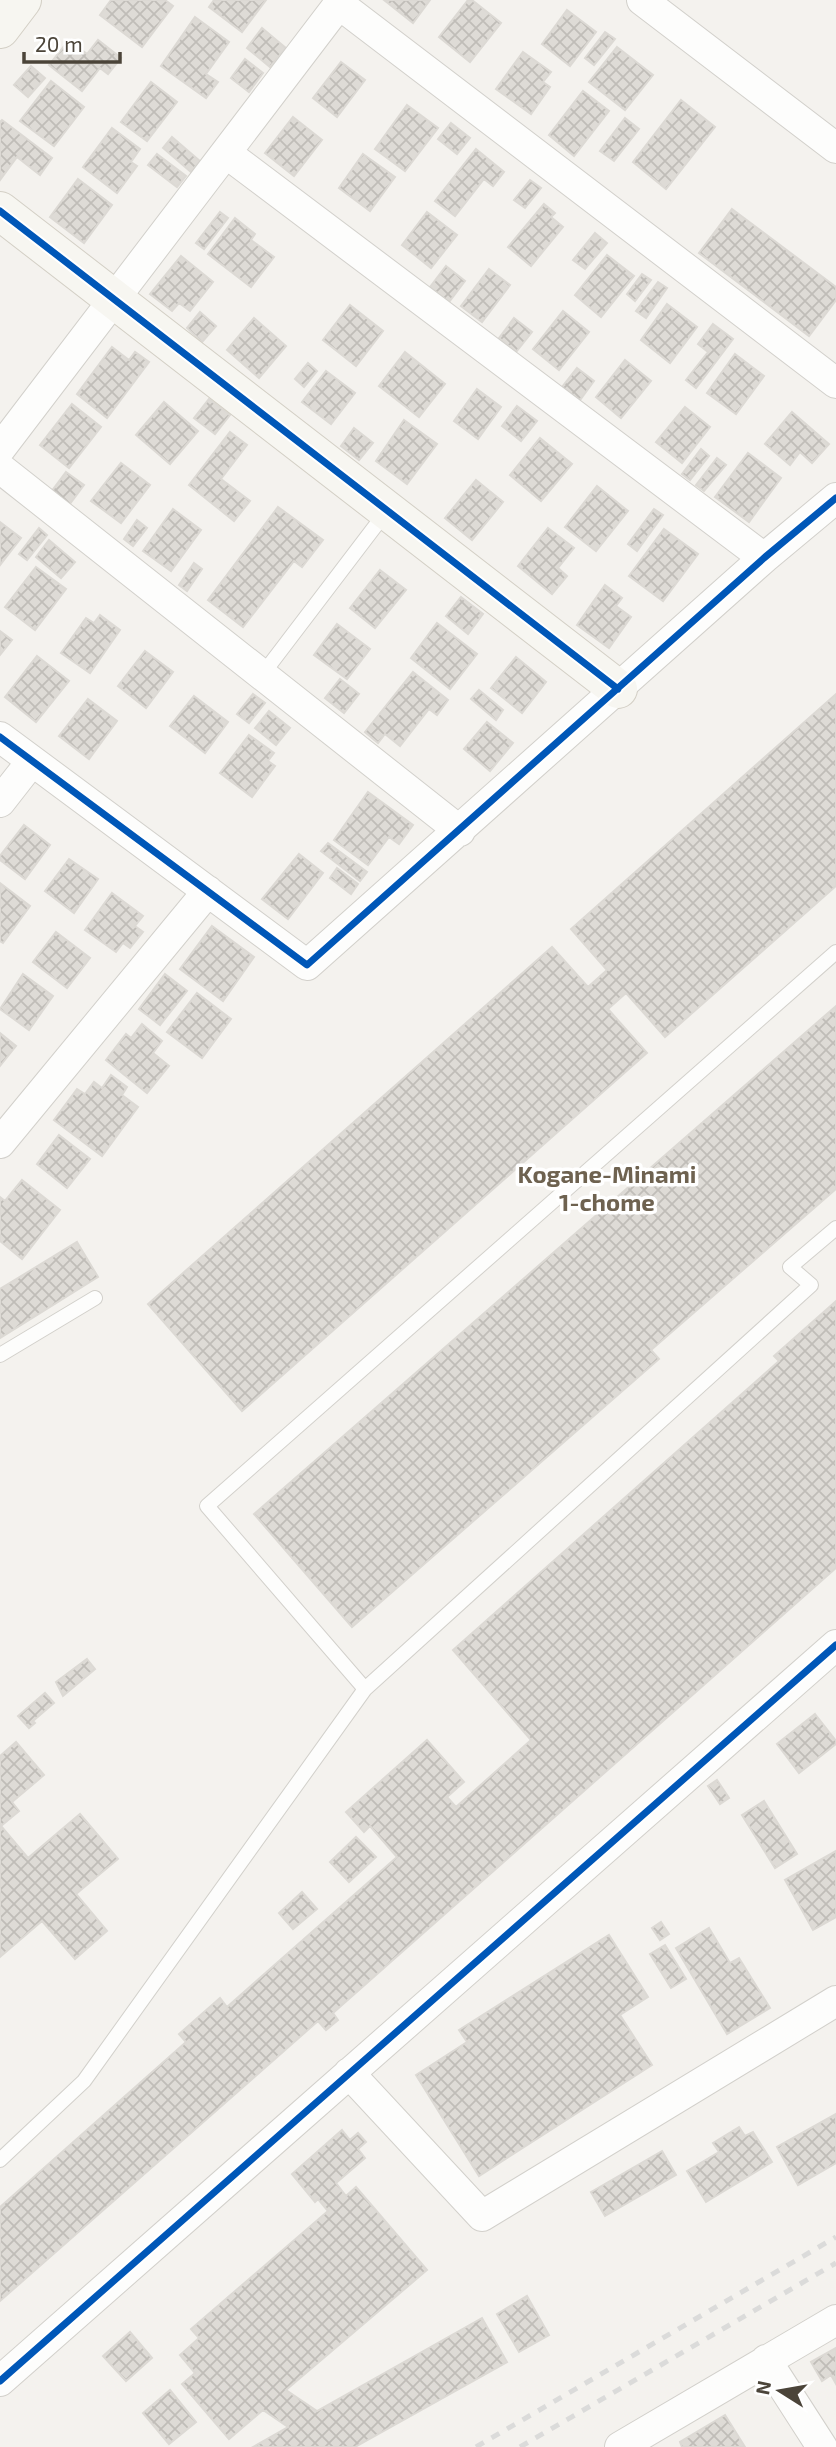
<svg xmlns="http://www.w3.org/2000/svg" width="836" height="2447" viewBox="0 0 836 2447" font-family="'Exo 2',sans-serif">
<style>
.building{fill:url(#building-cross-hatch);stroke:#dcd9d4;stroke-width:2}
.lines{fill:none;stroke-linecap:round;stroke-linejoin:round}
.lane-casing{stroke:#d2d0cb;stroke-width:16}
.street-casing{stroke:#d2d0cb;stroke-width:32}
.secondary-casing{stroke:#d3cfc5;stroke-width:40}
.lane{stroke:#fdfdfc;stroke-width:14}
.street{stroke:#fdfdfc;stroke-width:30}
.secondary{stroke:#f7f6f1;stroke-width:38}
.rail{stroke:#dbdbda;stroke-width:5;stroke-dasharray:9 9;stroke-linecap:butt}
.cycleway-casing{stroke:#fff;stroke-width:11}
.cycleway{stroke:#0057b8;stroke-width:7}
.labels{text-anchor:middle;stroke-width:7;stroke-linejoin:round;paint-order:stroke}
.neighbourhood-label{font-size:24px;font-weight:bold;fill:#6e6250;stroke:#fff}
</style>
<defs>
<pattern id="building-cross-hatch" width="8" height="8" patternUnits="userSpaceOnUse" patternTransform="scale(1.75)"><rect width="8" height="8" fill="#dedbd6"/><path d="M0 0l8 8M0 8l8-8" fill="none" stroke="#c0bdb8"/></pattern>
</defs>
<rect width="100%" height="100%" fill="#f4f2ee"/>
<path class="building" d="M111 0H165L173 6 142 47 100 15Z
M214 0H266L242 32 209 7Z
M384 0H430L413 23Z
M468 0H472L501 23 470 62 439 37Z
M567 10 596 32 570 66 542 44Z
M195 17 229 42 206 74 218 82 206 98 161 66Z
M262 28 286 48 270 67 247 48Z
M605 32 615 39 594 65 585 58Z
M69 40 87 54 98 40 121 58 108 74 100 68 82 91 49 65Z
M617 47 653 75 625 110 589 82Z
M523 52 551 72 543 82 550 87 531 114 496 89Z
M245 59 263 73 249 92 231 78Z
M341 62 365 80 337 117 313 98Z
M31 66 45 78 28 97 14 85Z
M51 81 84 107 54 146 20 121Z
M151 82 177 102 147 141 121 122Z
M583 91 609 111 574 156 549 135Z
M681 100 715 127 666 189 633 162Z
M407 105 438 128 405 171 375 149Z
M293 117 322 140 294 176 265 153Z
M625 118 639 129 614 161 600 151Z
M2 120 52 158 40 175 17 157 0 180V122Z
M451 123 470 138 457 154 438 139Z
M112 128 140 149 131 162 137 166 117 193 83 167Z
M172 137 200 161 191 172 163 148Z
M476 149 504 172 493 186 484 179 455 216 435 201Z
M157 154 186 176 177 187 148 165Z
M363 154 395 177 370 211 339 188Z
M78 179 112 205 84 243 50 217Z
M530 180 541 188 525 208 514 200Z
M544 204 555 213 551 217 563 227 531 266 508 247Z
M732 209 836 287V300L809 336 699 253Z
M220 212 228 218 204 249 196 243Z
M427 212 457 235 431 268 402 245Z
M235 218 255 234 251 240 274 257 251 287 208 254Z
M595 233 607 243 585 269 573 260Z
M607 255 634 276 601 317 575 295Z
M181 256 213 282 190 311 179 303 172 311 150 294Z
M446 266 465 281 449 302 430 287Z
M489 269 510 285 482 322 461 306Z
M642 274 651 280 635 301 627 294Z
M658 282 667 288 646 318 636 311Z
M667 304 697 327 670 363 641 340Z
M350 305 383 331 356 366 323 340Z
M563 311 589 332 559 370 533 349Z
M200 312 216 326 202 342 187 328Z
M254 318 286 346 259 378 227 350Z
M514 318 532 332 516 352 499 338Z
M713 324 733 339 696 388 686 380 708 352 698 344Z
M112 347 129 360 135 352 149 362 107 418 77 394Z
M405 352 445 384 419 417 379 386Z
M735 354 764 376 736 414 707 393Z
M625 360 651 381 621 418 596 397Z
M308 363 317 371 304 387 295 379Z
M577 368 594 381 580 400 562 387Z
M326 371 355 393 331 424 302 402Z
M477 389 501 407 478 439 454 421Z
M209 399 230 415 215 434 194 418Z
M164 402 198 431 170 464 136 435Z
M72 404 101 427 69 468 40 445Z
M517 406 537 421 521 441 502 426Z
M685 407 710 427 682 463 656 442Z
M792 412 829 444 812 463 800 452 790 465 765 444Z
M404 420 437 444 407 484 376 461Z
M354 428 373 443 359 460 341 446Z
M230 432 247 445 221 479 250 501 234 521 189 485Z
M540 438 572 464 541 501 510 475Z
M701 449 709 456 690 480 682 474Z
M748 453 781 478 749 522 715 497Z
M717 458 726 465 704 491 696 485Z
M121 463 150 485 121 523 91 501Z
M66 472 84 485 69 505 51 492Z
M476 480 503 502 472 540 445 518Z
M597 486 628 511 596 551 565 527Z
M278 507 323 540 302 567 294 561 243 627 208 600Z
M173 509 201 530 171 571 143 551Z
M654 509 663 515 637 551 628 544Z
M137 520 147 528 133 546 124 539Z
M0 522 21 538 0 565Z
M39 528 47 535 27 560 19 554Z
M548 528 574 548 558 568 567 576 552 594 518 566Z
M664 529 698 554 663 601 629 576Z
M49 540 75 562 61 578 36 557Z
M194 563 202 569 187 591 179 585Z
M36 567 66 589 35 630 5 607Z
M380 570 406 590 375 628 350 608Z
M605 585 622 598 616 606 631 617 609 648 577 625Z
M461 597 483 614 468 634 446 616Z
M100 615 120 630 90 673 61 653 86 618 94 623Z
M437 623 477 654 450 689 411 658Z
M337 624 370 649 347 679 314 655Z
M0 631 12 640 0 655Z
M145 651 173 672 146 708 118 686Z
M37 656 69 681 36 722 5 697Z
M516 657 546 682 522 713 491 688Z
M413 672 448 700 437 715 429 709 400 746 385 734 378 743 365 732Z
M340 679 359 694 344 713 325 698Z
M479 690 503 710 496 720 471 699Z
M253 694 265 703 249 723 237 714Z
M836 694V886L665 1037 626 993 608 1009 647 1053 242 1411 148 1304 552 947 588 987 607 970 571 929Z
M194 696 228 722 205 753 170 726Z
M88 699 117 721 89 759 59 736Z
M269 711 290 728 276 745 255 728Z
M487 722 513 743 490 771 464 749Z
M249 735 274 753 268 761 275 766 252 797 220 773Z
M368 792 413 825 399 844 389 837 368 865 334 840Z
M24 825 50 845 25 879 0 860V856Z
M328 843 367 872 360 881 321 851Z
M299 854 323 873 288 919 262 899Z
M69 859 98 879 74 913 45 891Z
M337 868 358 884 351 894 330 878Z
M0 883 30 906 3 943 0 941Z
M112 893 143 916 135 926 143 932 130 948 123 943 116 952 85 930Z
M212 926 254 957 223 1001 180 969Z
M56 932 90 958 67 988 33 962Z
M23 974 53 996 29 1030 0 1009Z
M165 974 187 991 160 1025 139 1009Z
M197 993 231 1019 202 1058 167 1032Z
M836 1006V1189L651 1350 659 1359 352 1627 254 1514Z
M142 1024 162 1041 153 1053 169 1066 147 1093 106 1060 126 1034 131 1038Z
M0 1033 16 1046 0 1066Z
M111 1075 127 1087 122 1095 138 1107 102 1156 54 1120 77 1089 85 1094 94 1082 102 1088Z
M59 1135 90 1159 67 1188 37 1164Z
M22 1180 60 1210 22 1259 0 1241V1197L5 1201Z
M77 1242 98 1277 0 1338V1289Z
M836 1301V1568L333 2013 338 2020 326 2030 318 2021 0 2301V2207L186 2042 179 2034 220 1998 227 2007 397 1857 370 1826 364 1832 346 1812 427 1740 464 1782 447 1797 456 1807 531 1740 453 1650 779 1361 774 1356Z
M87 1659 95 1669 63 1696 56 1682Z
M45 1693 54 1703 33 1721 35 1723 29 1728 18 1716Z
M815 1714 836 1741V1744L799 1773 777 1744Z
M16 1742 44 1775 12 1802 19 1811 1 1826 28 1858 80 1814 118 1859 76 1894 107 1931 75 1959 42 1921 0 1957V1756Z
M717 1780 729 1798 720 1804 708 1786Z
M764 1801 797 1854 775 1868 742 1815Z
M356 1837 376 1857 349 1882 330 1862Z
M836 1851V1917L813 1930 785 1880Z
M302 1892 317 1909 293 1929 279 1913Z
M661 1922 669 1934 660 1940 652 1928Z
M709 1928 730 1963 739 1958 770 2008 727 2034 676 1948Z
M609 1935 648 1997 620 2015 652 2065 479 2176 416 2075 467 2042 459 2030Z
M665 1945 686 1979 671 1988 650 1954Z
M836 2114V2163L798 2185 777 2147Z
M739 2127 745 2136 753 2132 772 2162 706 2202 687 2171 719 2152 713 2143Z
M342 2130 350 2140 358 2133 366 2142 358 2149 365 2158 336 2183 346 2196 356 2187 427 2270 286 2390 317 2411 482 2318 507 2362 355 2447H253L288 2427 263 2410 229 2439 182 2384 195 2373 180 2355 199 2338 191 2329 328 2211 318 2199 315 2202 292 2174Z
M662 2151 676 2175 605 2216 591 2192Z
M527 2296 549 2335 519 2352 497 2314Z
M130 2332 152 2358 126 2381 103 2356Z
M836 2348V2384L831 2375 822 2381 811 2362Z
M170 2390 196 2422 169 2444 143 2413Z
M725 2415 745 2447H682L680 2442Z"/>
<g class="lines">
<defs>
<path id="lane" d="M262 675 386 512
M0 1355 95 1298
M365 1689 207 1506 836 952
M0 2160 84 2081 365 1689 811 1285 790 1267 836 1228"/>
<path id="street" d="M642 0 836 148
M339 4 836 383
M226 153 764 558
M0 449 342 0
M0 468 460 831
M0 737 307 965 764 558 836 498
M0 802 32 761
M0 1143 208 891
M349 2073 482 2216 836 2001
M766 2360 822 2447
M0 2381 836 1645
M620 2447 836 2320"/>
<path id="secondary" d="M0 29 22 0
M0 211 618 689"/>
</defs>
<use href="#lane" class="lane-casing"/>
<use href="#street" class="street-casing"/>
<use href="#secondary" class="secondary-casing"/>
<use href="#lane" class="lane"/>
<use href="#street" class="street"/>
<use href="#secondary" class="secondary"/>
<path class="rail" d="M476 2447 836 2237
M520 2447 836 2263"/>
<defs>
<path id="cycleway" d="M0 211 618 689
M0 737 307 965 764 558 836 498
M0 2381 836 1645"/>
</defs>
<use href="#cycleway" class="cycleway-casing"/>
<use href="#cycleway" class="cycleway"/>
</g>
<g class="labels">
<g class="neighbourhood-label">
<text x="607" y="1183">Kogane-Minami<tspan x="607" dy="28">1-chome</tspan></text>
</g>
</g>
<g transform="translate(780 2391) rotate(281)" stroke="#ffffff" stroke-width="5" paint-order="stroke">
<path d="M0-5L12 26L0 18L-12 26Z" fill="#4b4439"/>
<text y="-10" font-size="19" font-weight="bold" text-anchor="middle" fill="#4b4439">N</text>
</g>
<path d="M24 52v10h96v-10" fill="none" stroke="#4b4439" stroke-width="3.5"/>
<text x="35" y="52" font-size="21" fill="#4b4439" stroke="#ffffff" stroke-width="5" paint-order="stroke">20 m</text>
</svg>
